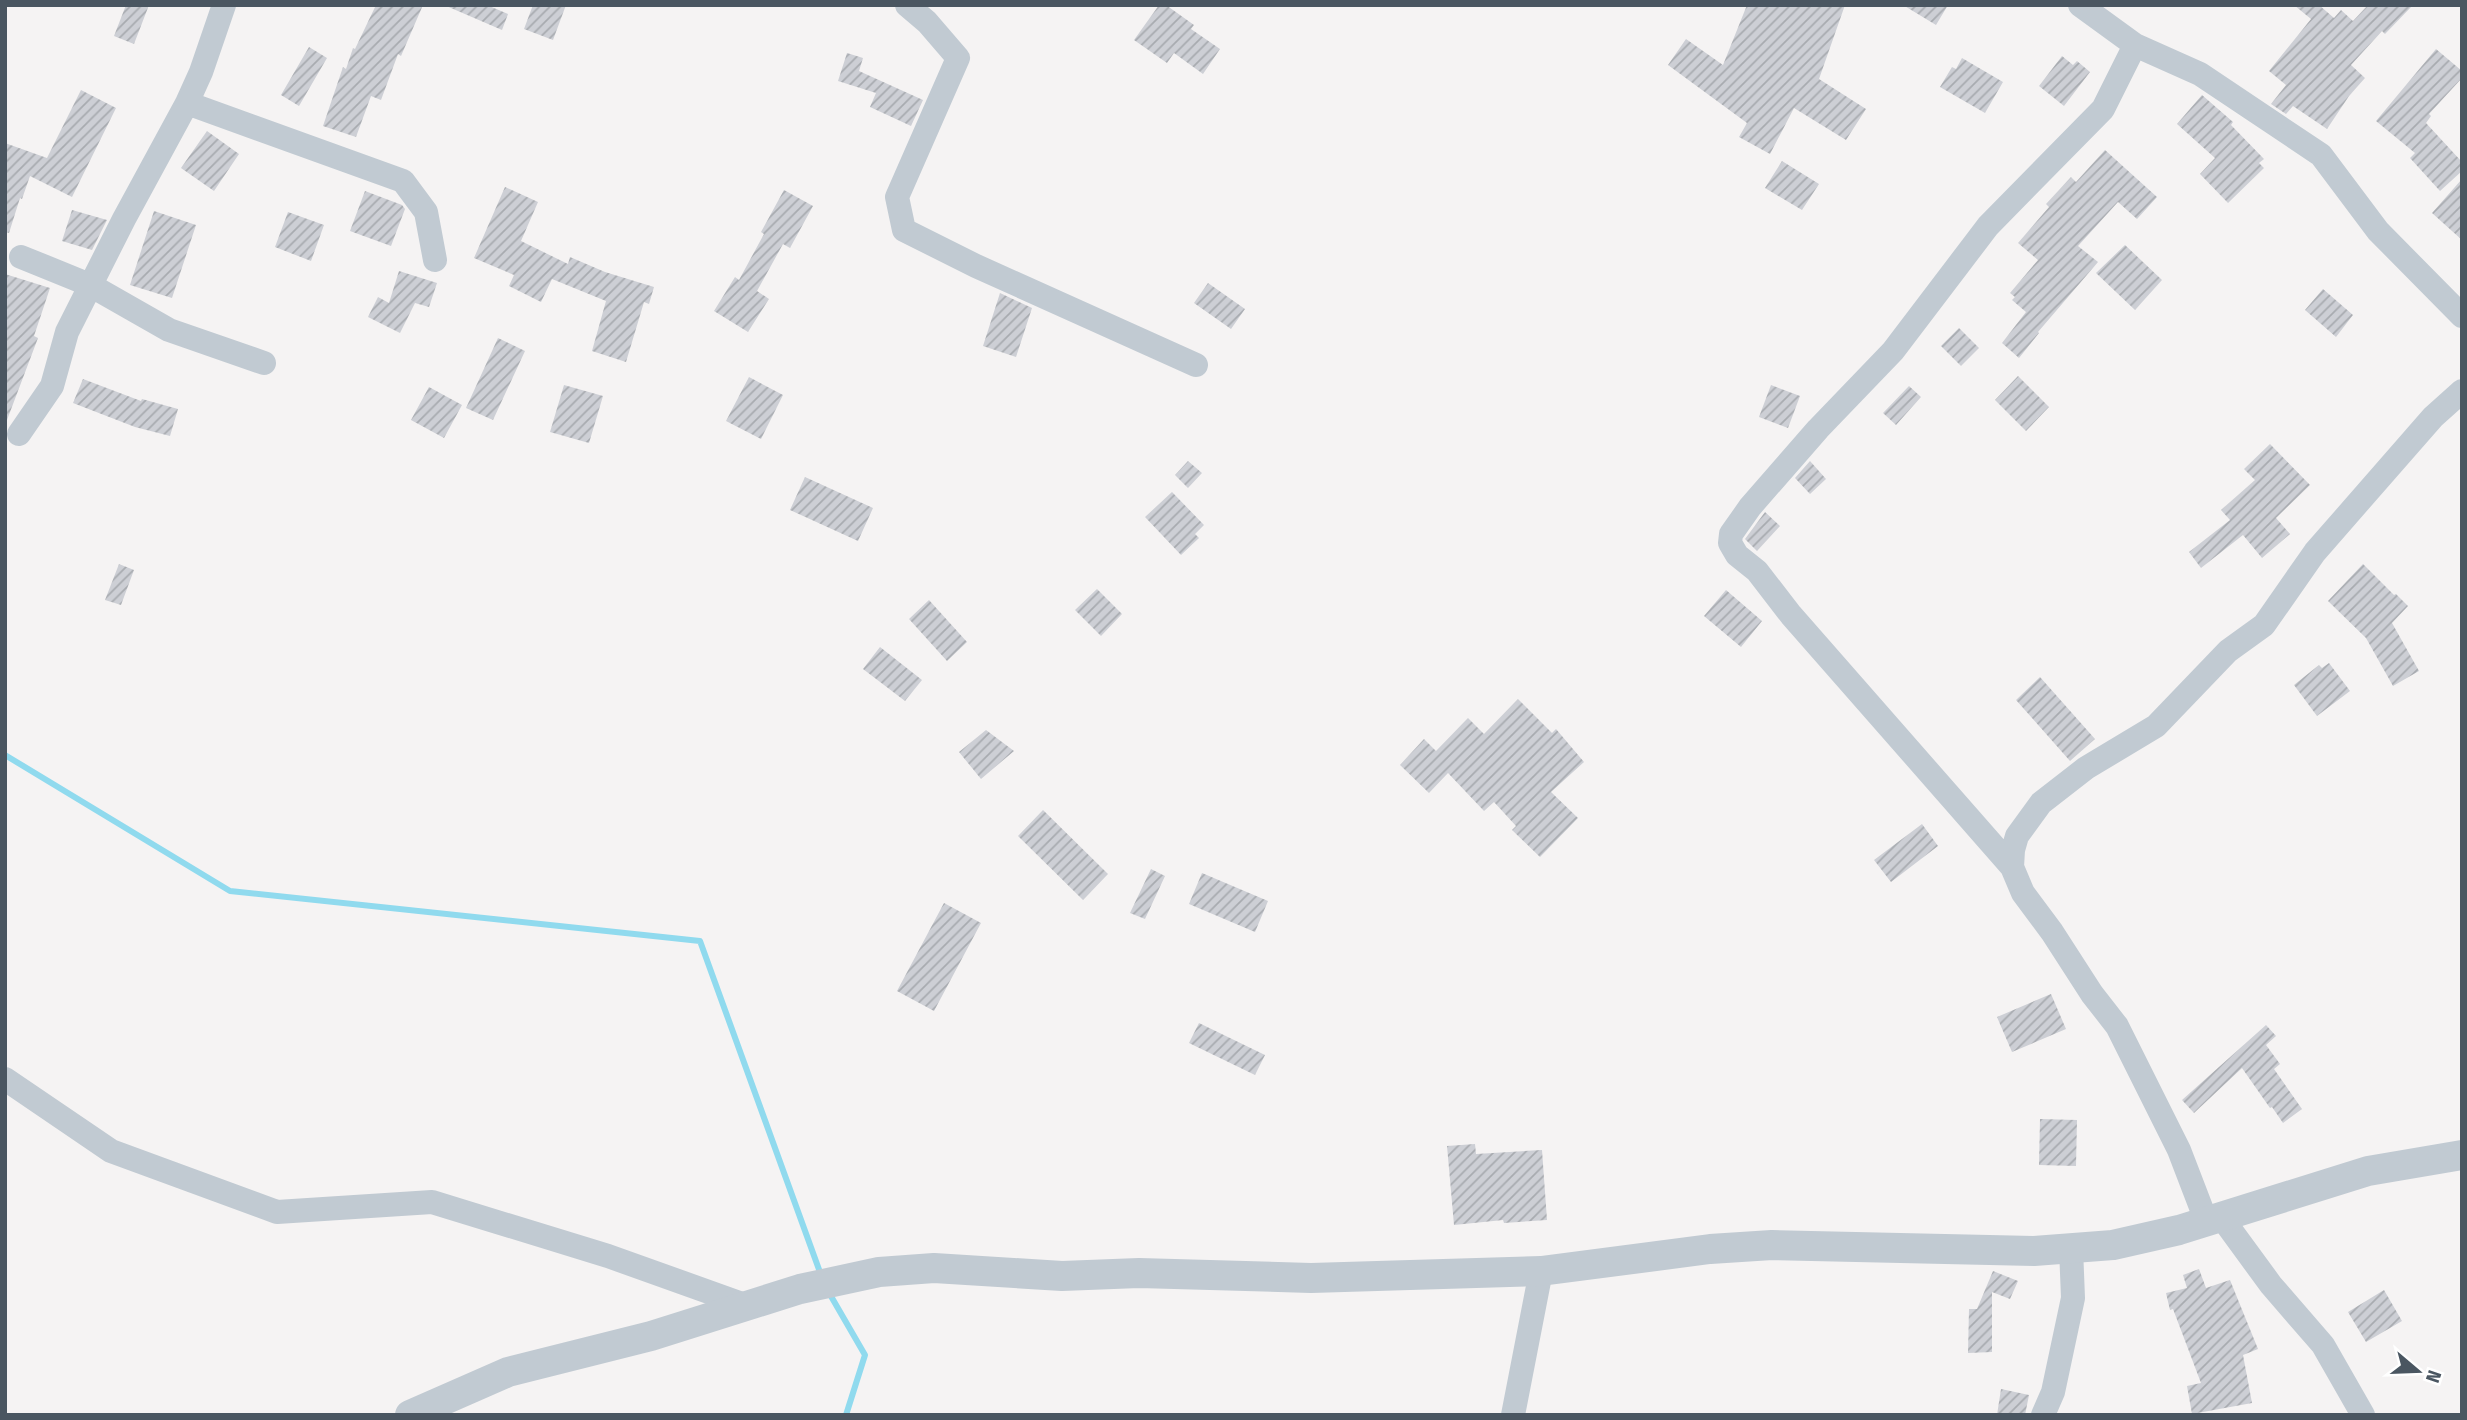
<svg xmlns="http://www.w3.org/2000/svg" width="2467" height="1420" viewBox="0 0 2467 1420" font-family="'Fira Sans Condensed',sans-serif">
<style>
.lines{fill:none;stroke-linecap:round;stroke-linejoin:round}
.stream{stroke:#90daee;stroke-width:6}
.building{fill:url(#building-hatch)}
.minor{stroke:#c1cad2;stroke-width:24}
.tertiary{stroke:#c1cad2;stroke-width:30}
</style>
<defs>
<pattern id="building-hatch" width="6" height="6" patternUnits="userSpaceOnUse" patternTransform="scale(1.75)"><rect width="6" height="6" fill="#cdcfd5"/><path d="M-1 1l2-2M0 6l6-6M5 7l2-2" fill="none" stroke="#a8abb0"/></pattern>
</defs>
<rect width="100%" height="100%" fill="#f5f3f3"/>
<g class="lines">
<path class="stream" d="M5 755 230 891 700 941 821 1275
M828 1291 865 1355 846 1415"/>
</g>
<path class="building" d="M126 5H149L134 44 114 36Z
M376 5H423L401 56 398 54 381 100 371 96 356 137 323 126 343 67 346 69 353 48 355 49Z
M444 5H487L508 14 502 30Z
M533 5H566L553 40 524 29Z
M1159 5H1166L1194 25 1191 29 1220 49 1203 74 1174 53 1167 63 1134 40Z
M1747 5H1845L1819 79 1866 109 1846 140 1794 108 1770 154 1739 137 1747 123 1668 65 1686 39 1723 65Z
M1903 5H1948L1936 25Z
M2294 5H2319L2334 18 2341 10 2353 21 2368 5H2413L2385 34 2382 31 2351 65 2365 78 2349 96 2327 129 2293 106 2286 114 2271 104 2286 85 2269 71 2311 19Z
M309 47 327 58 299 106 281 95Z
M2436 49 2462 71V78L2429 114 2431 116 2426 123 2462 162V171L2440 191 2410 158 2415 153 2376 121Z
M847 53 863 58 859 71 923 100 911 126 870 107 876 93 838 81Z
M2062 56 2073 65 2077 61 2090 72 2064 106 2039 86Z
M1962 58 2003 82 1985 113 1940 87 1952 67 1956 69Z
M81 90 116 108 72 197 30 176 22 199 20 198 9 233 5 232V143L47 158Z
M2202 95 2233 122 2231 125 2264 159 2259 163 2264 168 2228 203 2200 174 2215 158 2177 124Z
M207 131 239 154 214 191 181 168Z
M2105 150 2157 197 2137 219 2118 202 2078 246 2098 262 2038 332 2039 333 2019 358 2002 343 2026 312 2012 300 2015 297 2010 293 2038 260 2018 243 2049 207 2046 204 2071 177 2076 182Z
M1782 161 1819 184 1802 210 1765 188Z
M2462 179V240L2432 213Z
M505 187 538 202 521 241 568 264 570 257 605 272 654 287 649 304 644 302 626 362 592 351 606 301 552 279 541 302 509 286 514 275 474 258Z
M784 190 813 206 790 248 783 244 757 291 769 299 748 332 714 311 735 277 739 280 764 234 761 232Z
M365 191 402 205 405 209 391 246 350 231Z
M72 210 107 220 92 250 62 241Z
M154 211 196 225 172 298 130 285Z
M288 212 324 225 311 261 275 247Z
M2125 245 2162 280 2135 310 2096 273Z
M399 271 437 283 429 307 415 303 400 333 368 317 378 297 389 303Z
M5 274 50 288 34 336 38 338 7 420Z
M1208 283 1245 309 1231 329 1194 303Z
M2323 289 2353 315 2336 337 2305 310Z
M1000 293 1032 308 1016 357 983 346Z
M1959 328 1979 348 1961 366 1941 346Z
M498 338 525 351 493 420 466 408Z
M2018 376 2049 407 2026 431 1995 400Z
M749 377 783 395 761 439 726 421Z
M83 379 141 401 142 399 178 409 170 436 135 427 73 403Z
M564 385 603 396 589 443 550 432Z
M1771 385 1800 396 1788 428 1759 417Z
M1909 386 1921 397 1896 425 1883 413Z
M429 387 462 405 444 438 411 420Z
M2270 444 2310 485 2276 518 2290 534 2262 558 2243 535 2201 568 2189 552 2230 520 2221 510 2255 480 2244 469Z
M1188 461 1202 473 1188 488 1175 475Z
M1810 461 1826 479 1810 494 1795 478Z
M805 477 873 508 858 541 790 510Z
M1172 492 1204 525 1195 534 1199 538 1181 555 1145 517Z
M1765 512 1780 526 1757 551 1745 539Z
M119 564 134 570 121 605 105 600Z
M2363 564 2394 595 2396 594 2408 606 2392 623 2419 671 2393 686 2366 638 2328 601Z
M1097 589 1122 614 1101 636 1075 610Z
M1726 590 1762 621 1741 647 1704 616Z
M929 600 967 642 947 661 909 619Z
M880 647 922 680 905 701 863 669Z
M2329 663 2350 691 2317 716 2294 685 2319 665 2322 668Z
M2040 677 2095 739 2070 761 2016 700Z
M1518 699 1552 733 1556 729 1584 762 1551 792 1578 818 1540 857 1512 830 1516 826 1494 802 1484 811 1448 773 1429 793 1400 765 1424 739 1436 751 1468 718 1484 734Z
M986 730 1014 751 981 779 959 752Z
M1043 810 1108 874 1083 900 1018 836Z
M1922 824 1938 846 1891 882 1874 860Z
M1151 869 1165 876 1145 919 1130 913Z
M1202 873 1268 901 1255 932 1189 904Z
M944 903 981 923 934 1011 897 991Z
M2051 994 2066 1029 2012 1052 1997 1017Z
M1199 1023 1265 1055 1255 1075 1189 1043Z
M2266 1025 2276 1036 2266 1045 2280 1064 2274 1069 2302 1109 2283 1123 2272 1107 2270 1108 2242 1068 2194 1113 2182 1100Z
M2040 1119 2077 1120 2076 1166 2039 1165Z
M1475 1144 1476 1154 1542 1150 1547 1220 1504 1223 1503 1220 1454 1225 1447 1146Z
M2199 1269 2206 1288 2230 1280 2258 1349 2243 1355 2252 1403 2192 1414 2187 1386 2201 1383 2173 1309 2170 1310 2166 1293 2187 1288 2183 1275Z
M1993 1271 2018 1281 2010 1299 1992 1292V1352L1968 1353 1969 1309H1977Z
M2384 1290 2402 1321 2366 1342 2348 1312Z
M2001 1389 2029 1395 2025 1415H1997Z"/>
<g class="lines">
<path class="minor" d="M907 5 927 22 958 58 897 197 904 230 976 266 1196 365
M2080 5 2135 45 2200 74 2321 155 2378 231 2462 316
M187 103 403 181 426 212 435 260
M21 257 90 285 169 330 264 363
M19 434 52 386 67 332 124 219 187 103 201 72 224 5
M2012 867 1791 615 1757 571 1737 555 1730 543 1731 534 1750 507 1818 429 1893 351 1988 226 2103 109 2135 45
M5 1079 111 1151 277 1212 432 1202 608 1256 745 1305
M2222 1218 2271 1285 2323 1345 2363 1415
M2207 1223 2179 1150 2117 1026 2092 994 2052 932 2023 893 2012 867 2013 850 2017 836 2041 803 2086 768 2156 726 2228 651 2264 625 2315 552 2433 417 2462 391
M1513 1415 1541 1271
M2043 1415 2053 1392 2073 1298 2071 1248"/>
<path class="tertiary" d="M410 1415 508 1372 651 1336 800 1289 879 1272 934 1268 1062 1276 1139 1273 1311 1278 1541 1271 1710 1249 1772 1245 2034 1251 2113 1245 2179 1230 2368 1171 2462 1155"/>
</g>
<rect width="2467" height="1420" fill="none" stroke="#4a5661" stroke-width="14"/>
<g transform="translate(2418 1371) rotate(109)" stroke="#ffffff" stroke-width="5" paint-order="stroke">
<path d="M0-5L12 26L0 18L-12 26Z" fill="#4a5661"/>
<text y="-10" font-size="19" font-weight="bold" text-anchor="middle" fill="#4a5661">N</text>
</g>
</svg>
